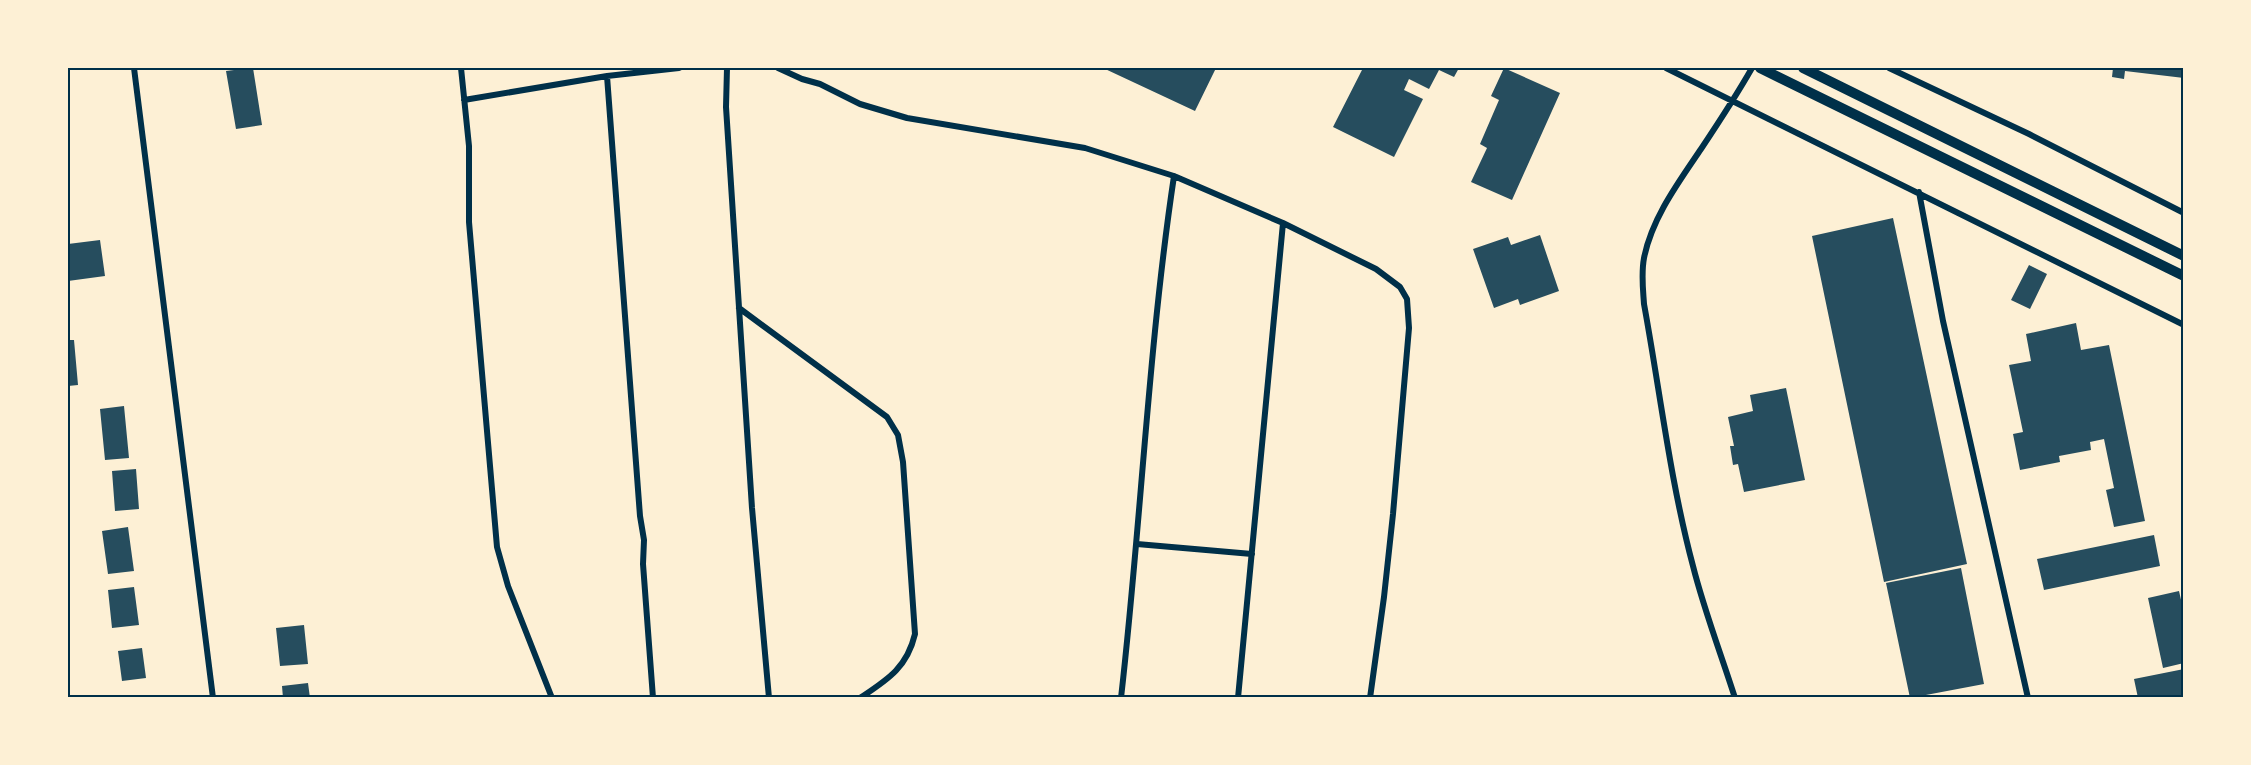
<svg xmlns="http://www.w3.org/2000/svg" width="2251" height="765" viewBox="0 0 2251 765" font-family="'Source Sans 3',sans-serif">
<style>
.building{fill:#264d5e}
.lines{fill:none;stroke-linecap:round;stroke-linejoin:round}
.minor{stroke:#003049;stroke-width:6}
.primary{stroke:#003049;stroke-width:10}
.neatline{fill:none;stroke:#003049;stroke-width:2}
</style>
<rect width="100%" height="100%" fill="#fdf0d5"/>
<path class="building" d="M250 68H253L262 125 236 129 226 71Z
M1103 68H1216L1195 111Z
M1363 68H1459L1454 77 1439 70 1429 89 1409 79 1404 90 1423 99 1394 157 1333 127Z
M1504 68 1560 93 1512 200 1471 182 1487 148 1480 144 1499 100 1491 96Z
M2113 68H2184V78L2125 71 2124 79 2112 77Z
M1893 218 1967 564 1884 582 1812 236Z
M1540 235 1559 291 1520 305 1518 299 1494 308 1473 249 1508 237 1511 245Z
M100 240 105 276 68 281V244Z
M2029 265 2047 274 2030 309 2011 300Z
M2076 323 2081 350 2109 345 2145 521 2114 527 2106 490 2114 488 2104 439 2090 442 2091 450 2059 456 2060 462 2020 470 2013 434 2023 432 2009 365 2031 361 2026 334Z
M68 340H74L78 385 68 386Z
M1786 388 1805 480 1744 492 1738 464 1733 465 1730 446H1734L1728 417 1753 411 1750 395Z
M124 406 129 458 105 460 100 409Z
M136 469 139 509 115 511 112 471Z
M128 527 134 571 108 574 102 531Z
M2154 535 2160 566 2044 590 2037 559Z
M1961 568 1984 684 1910 698 1886 583Z
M134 587 139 625 112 628 108 590Z
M2179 591 2184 613V663L2163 668 2148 598Z
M304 625 308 664 280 666 276 628Z
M142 648 146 678 122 681 118 651Z
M2184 669V698H2138L2134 679Z
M308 683 310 698H283L282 686Z"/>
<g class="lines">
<path class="minor" d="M134 68 213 698
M461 68 469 146V222L497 547 508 586 552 698
M727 68 726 107 752 508 769 698
M778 68 802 79 820 84 860 104 907 118 1085 148 1174 176 1283 223 1376 269 1400 287 1407 299 1409 328 1393 514 1384 597 1370 698
M1666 68 2184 325
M1889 68 2029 134 2184 213
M607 76 640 516 644 540 643 564 653 698
M464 100 607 76 679 68
M1919 192 1943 321 2028 698
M739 308 887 417 898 435 903 462 915 634C907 668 887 680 860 698
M1137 544 1252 554
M1121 698C1141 524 1148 349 1174 176
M1238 698 1283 223
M1735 698C1721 654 1704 610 1693 566 1670 480 1660 391 1644 304 1643 289 1641 274 1644 258 1652 218 1678 183 1701 149 1719 122 1736 96 1752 68"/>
<path class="primary" d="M1760 68 2184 276
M1803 68 2184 256"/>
</g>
<rect width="2251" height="765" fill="none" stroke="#fdf0d5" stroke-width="138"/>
<rect x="69" y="69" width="2113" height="627" class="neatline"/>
</svg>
